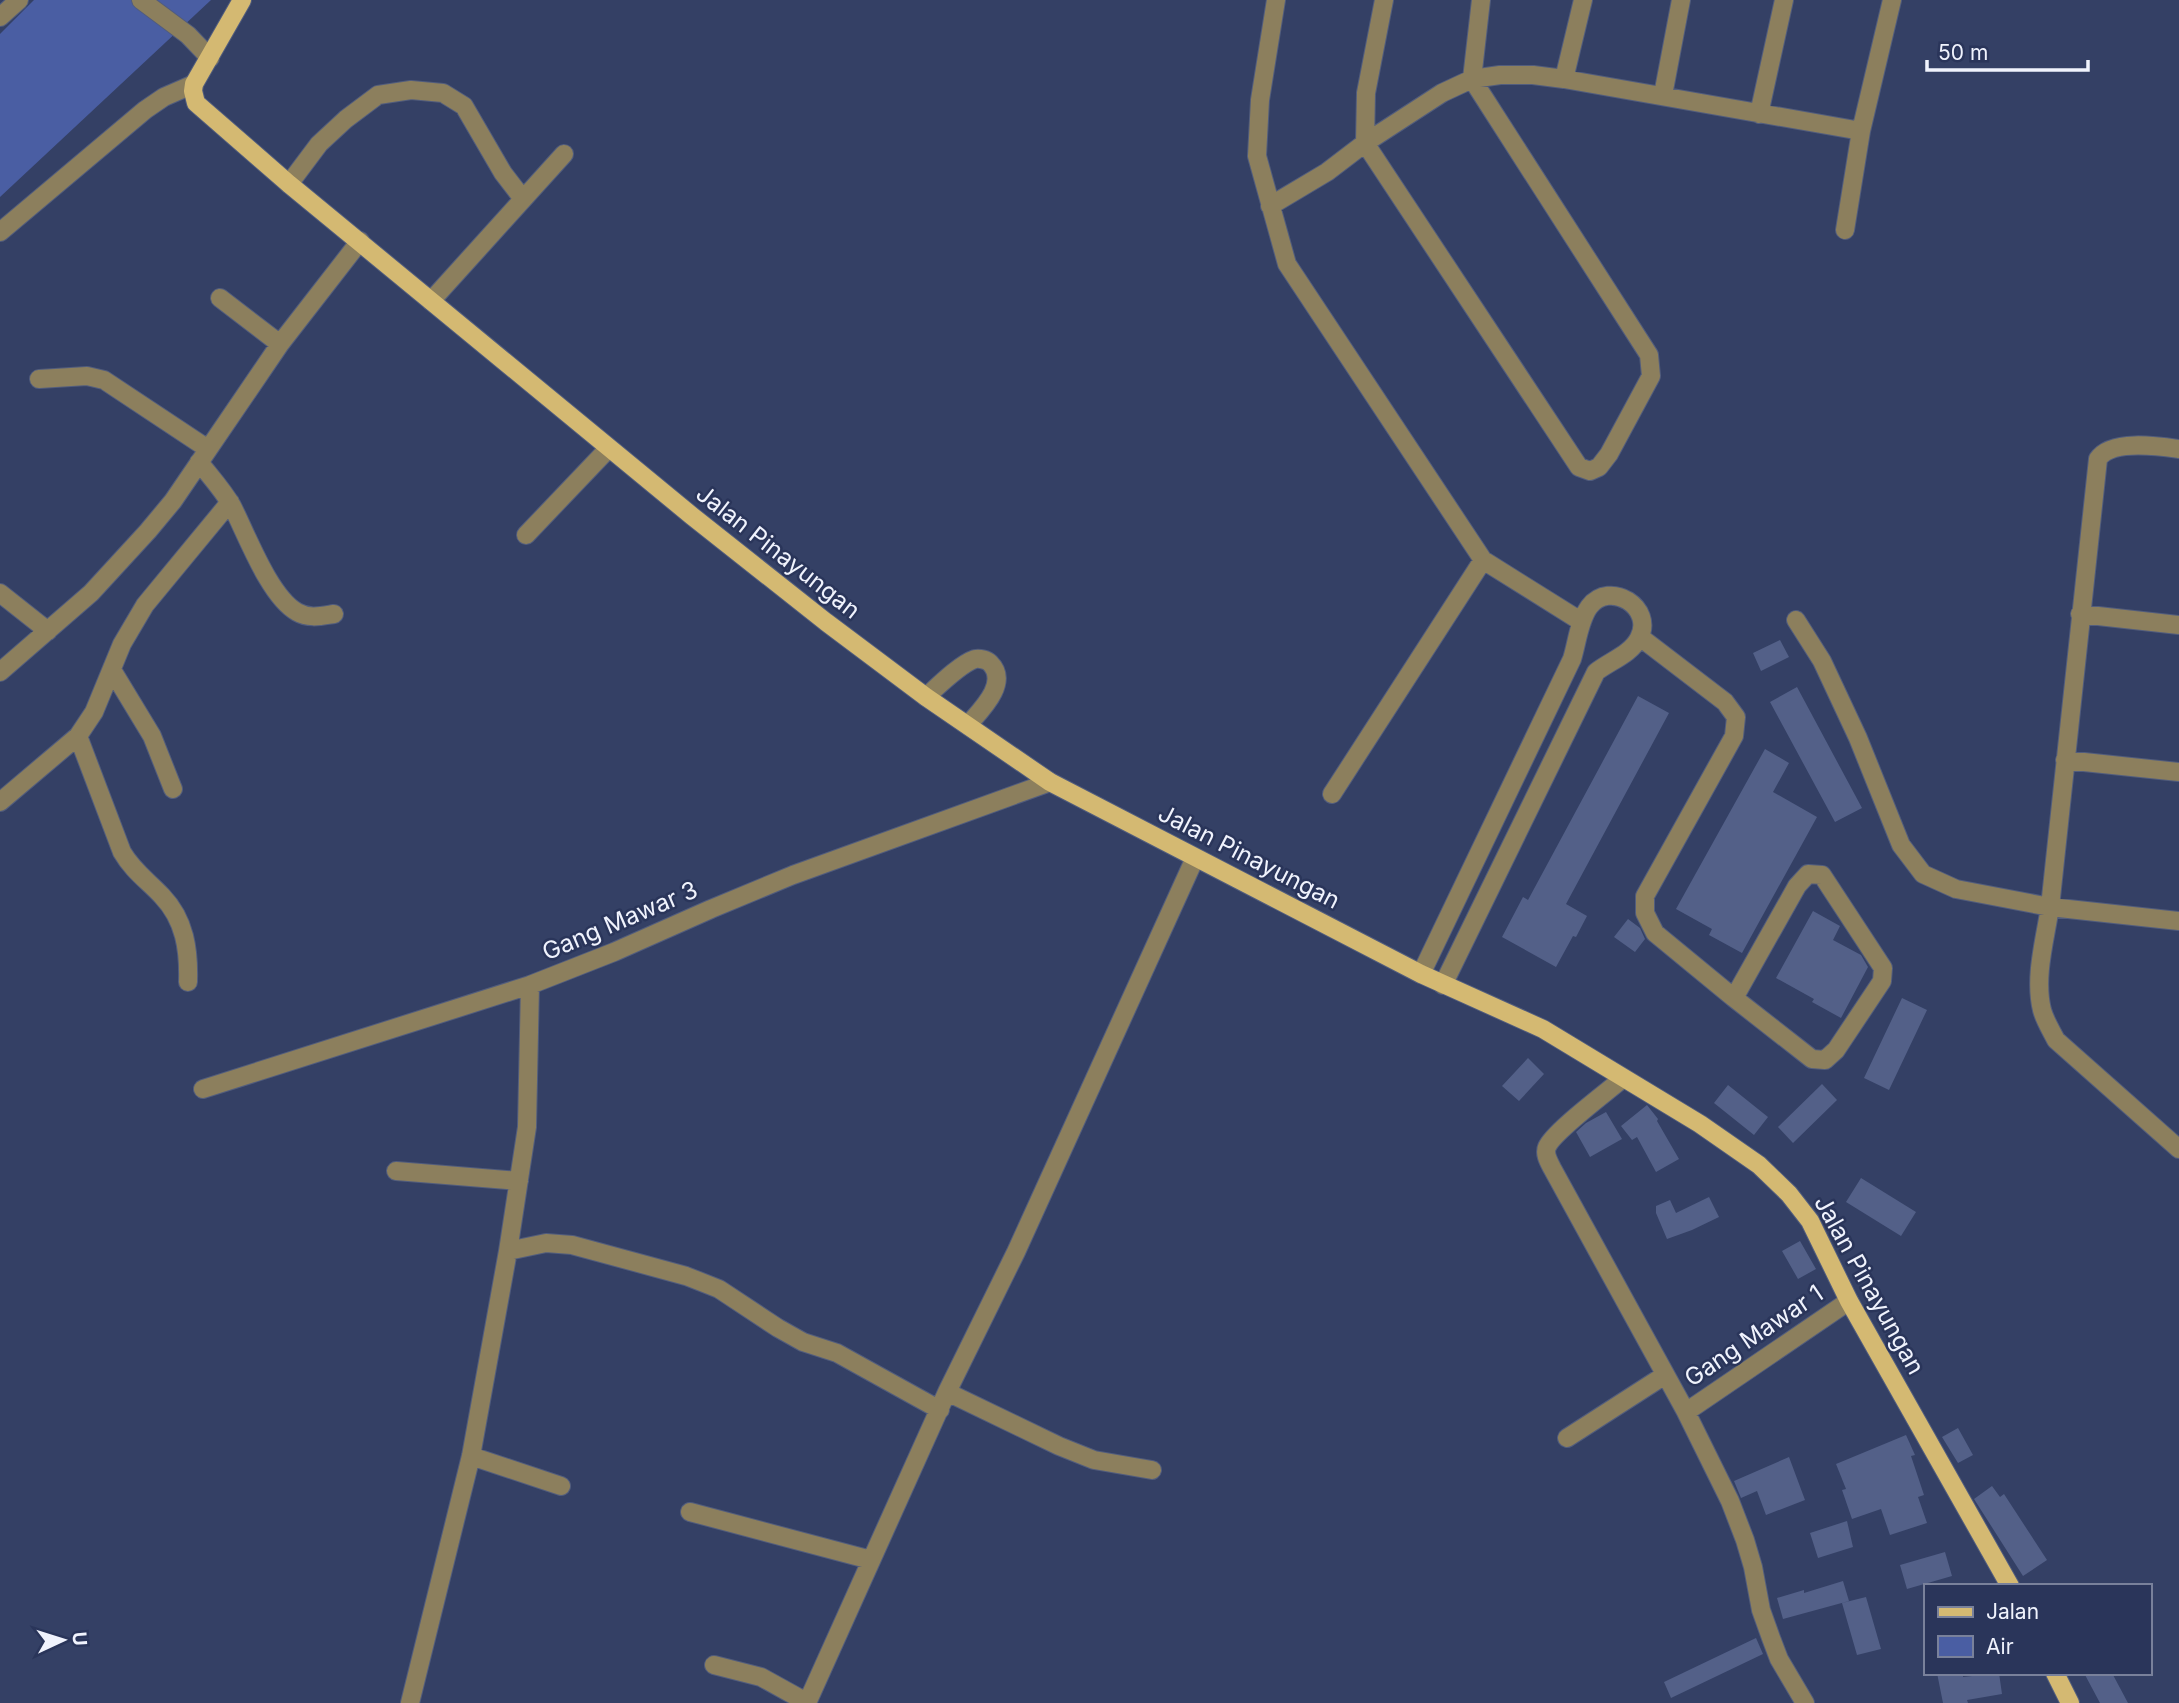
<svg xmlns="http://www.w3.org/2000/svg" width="2179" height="1703" viewBox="0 0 2179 1703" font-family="Inter,sans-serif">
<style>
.water{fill:#4a5ea3}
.building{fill:#536088}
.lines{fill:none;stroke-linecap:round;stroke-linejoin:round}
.minor-casing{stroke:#525d7d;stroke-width:20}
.major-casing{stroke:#525d7d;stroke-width:20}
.minor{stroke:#8c7f5d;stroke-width:18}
.major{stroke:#d4b972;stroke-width:18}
.labels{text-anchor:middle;stroke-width:5;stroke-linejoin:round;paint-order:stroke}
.street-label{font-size:24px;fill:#f0f3fd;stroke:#2a355a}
</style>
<rect width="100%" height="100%" fill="#344065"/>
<path class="water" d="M34 0H211L0 197V34Z"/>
<path class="building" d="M1780 640 1789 657 1761 671 1753 653Z
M1797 687 1862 808 1835 822 1770 702Z
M1638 696 1669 713 1566 904 1587 916 1576 937 1573 936 1556 967 1502 937 1523 897 1528 900Z
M1765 749 1789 763 1773 792 1817 817 1742 953 1709 935 1712 929 1676 909Z
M1813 911 1840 926 1833 940 1861 955 1868 967 1841 1018 1812 1002 1814 999 1776 978Z
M1628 919 1640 928 1645 939 1635 952 1614 937Z
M1902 998 1927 1010 1889 1090 1864 1078Z
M1528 1058 1544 1074 1519 1101 1502 1086Z
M1822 1084 1837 1100 1793 1143 1778 1127Z
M1728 1085 1768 1117 1754 1135 1714 1103Z
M1647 1105 1658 1119 1657 1121 1679 1159 1656 1172 1637 1137 1632 1140 1621 1126Z
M1606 1112 1622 1139 1590 1157 1576 1132 1586 1123Z
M1861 1178 1916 1212 1901 1236 1846 1202Z
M1709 1197 1719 1217 1692 1230 1667 1239 1656 1213V1206L1670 1200 1676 1213Z
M1800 1241 1816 1269 1798 1279 1782 1251Z
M1958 1428 1973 1455 1958 1463 1942 1437Z
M1906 1435 1915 1455 1911 1456 1924 1495 1918 1497 1927 1523 1890 1535 1881 1509 1852 1519 1842 1490 1846 1489 1836 1464Z
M1789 1457 1805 1500 1766 1515 1757 1491 1741 1498 1734 1481Z
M1992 1486 2000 1497 2004 1494 2047 1560 2023 1576 1974 1499Z
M1847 1521 1853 1547 1818 1558 1810 1533Z
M1945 1552 1952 1576 1907 1589 1900 1565Z
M1843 1581 1849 1601 1783 1619 1777 1598 1804 1590V1593Z
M1866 1597 1881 1649 1857 1655 1842 1603Z
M1756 1638 1763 1654 1671 1698 1664 1682Z
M1937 1673H1963V1677L1999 1673 2002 1694 1967 1700 1968 1703H1943Z
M2084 1673H2112L2128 1703H2100Z"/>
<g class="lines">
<defs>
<path id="minor" d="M141 0 188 35 210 58
M1276 0 1260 100 1257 156 1287 264 1483 560 1582 622
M1384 0 1366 93 1365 143 1579 467 1590 471 1599 467 1609 454 1651 376 1649 355 1472 79 1481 0
M0 17 19 0
M1564 79 1583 0
M1663 95 1681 0
M1759 114 1784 0
M289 184 319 144 346 119 378 95 411 90 443 93 464 106 503 173 523 199
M1270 206 1327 172 1365 143 1442 93 1472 79 1500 75H1533L1564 79 1861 131
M1845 230 1861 131 1892 0
M0 232 145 110 164 97 194 84
M220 298 280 344
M431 301 564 154
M39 379 87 376 104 380 208 449
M2179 449C2158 446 2111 439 2098 459L2050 907C2045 940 2034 977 2042 1010 2045 1021 2051 1030 2056 1040L2179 1149
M199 462C210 476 223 490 232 506 247 535 269 596 297 612 309 619 321 616 334 614
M526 535 608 449
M0 593 48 631
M2080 614 2179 625
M1796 620 1822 661 1858 738 1901 845 1923 874 1956 889 2050 907 2179 921
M1640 637 1725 702 1736 717 1734 736 1645 896V913L1655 933 1734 998 1812 1059 1825 1060 1836 1050 1882 981 1883 968 1822 875 1808 874 1797 886 1734 998
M112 670 152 736 173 789
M0 672 91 593 148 531 173 501 280 344 360 241
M926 697C938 686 960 664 975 659 980 658 987 660 990 663 1010 683 980 711 968 725
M78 736 122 852C133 871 148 881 162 896 185 920 189 950 188 982
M2065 760 2179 772
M1332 794 1483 560
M0 802 78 736 94 712 122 644 145 605 230 502
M1421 974 1572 659C1577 643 1579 621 1589 607 1610 579 1655 608 1639 638 1631 654 1610 661 1596 672L1443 985
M1622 1079C1607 1092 1553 1132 1547 1147 1544 1154 1549 1162 1552 1168L1686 1412 1730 1501 1745 1540 1753 1567 1761 1610 1771 1638 1779 1659 1805 1703
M203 1089 530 985 614 952 711 909 793 875 1050 782
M396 1171 519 1181
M508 1251 546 1243 572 1245 686 1276 719 1289 778 1328 803 1342 837 1353 940 1410
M947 1392 1059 1446 1094 1460 1152 1470
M1686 1412 1849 1301
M1567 1438 1665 1375
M471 1456 561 1486
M690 1512 871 1560
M714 1665 761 1677 808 1703
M410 1703 471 1456 508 1251 527 1127 530 985
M807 1703 947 1392 1016 1252 1195 858"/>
<path id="major" d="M242 0 194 84 193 91 196 103 289 184 692 516 826 622 926 697 1050 782 1421 974 1543 1029 1700 1124 1759 1165 1789 1194 1810 1221 1849 1301 2010 1586
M2055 1673 2070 1703"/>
</defs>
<use href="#minor" class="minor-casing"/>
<use href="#major" class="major-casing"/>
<use href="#minor" class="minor"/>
<use href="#major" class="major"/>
</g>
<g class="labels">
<g class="street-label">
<text transform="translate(778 552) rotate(38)" y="8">Jalan Pinayungan</text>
<text transform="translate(1249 857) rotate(27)" y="8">Jalan Pinayungan</text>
<text transform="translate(620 921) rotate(-23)" y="8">Gang Mawar 3</text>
<text transform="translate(1869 1285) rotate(61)" y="8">Jalan Pinayungan</text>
<text transform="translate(1754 1336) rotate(-34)" y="8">Gang Mawar 1</text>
</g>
</g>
<rect x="1924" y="1584" width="228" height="91" fill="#2a355a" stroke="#79819b" stroke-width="2"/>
<rect x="1938" y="1607" width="35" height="10" fill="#d4b972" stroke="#79819b" stroke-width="2"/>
<text x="1986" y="1619" font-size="21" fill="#f0f3fd">Jalan</text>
<rect x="1938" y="1636" width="35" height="21" fill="#4a5ea3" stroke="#79819b" stroke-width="2"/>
<text x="1986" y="1654" font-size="21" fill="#f0f3fd">Air</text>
<g transform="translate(63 1640) rotate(86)" stroke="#2a355a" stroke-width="5" paint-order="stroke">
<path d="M0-5L12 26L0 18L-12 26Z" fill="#f0f3fd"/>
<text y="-10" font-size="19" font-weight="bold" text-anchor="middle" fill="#f0f3fd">U</text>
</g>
<path d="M1927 60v10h161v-10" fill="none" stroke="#f0f3fd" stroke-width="3.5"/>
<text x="1938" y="60" font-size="21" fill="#f0f3fd" stroke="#2a355a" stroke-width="5" paint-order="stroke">50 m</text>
</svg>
